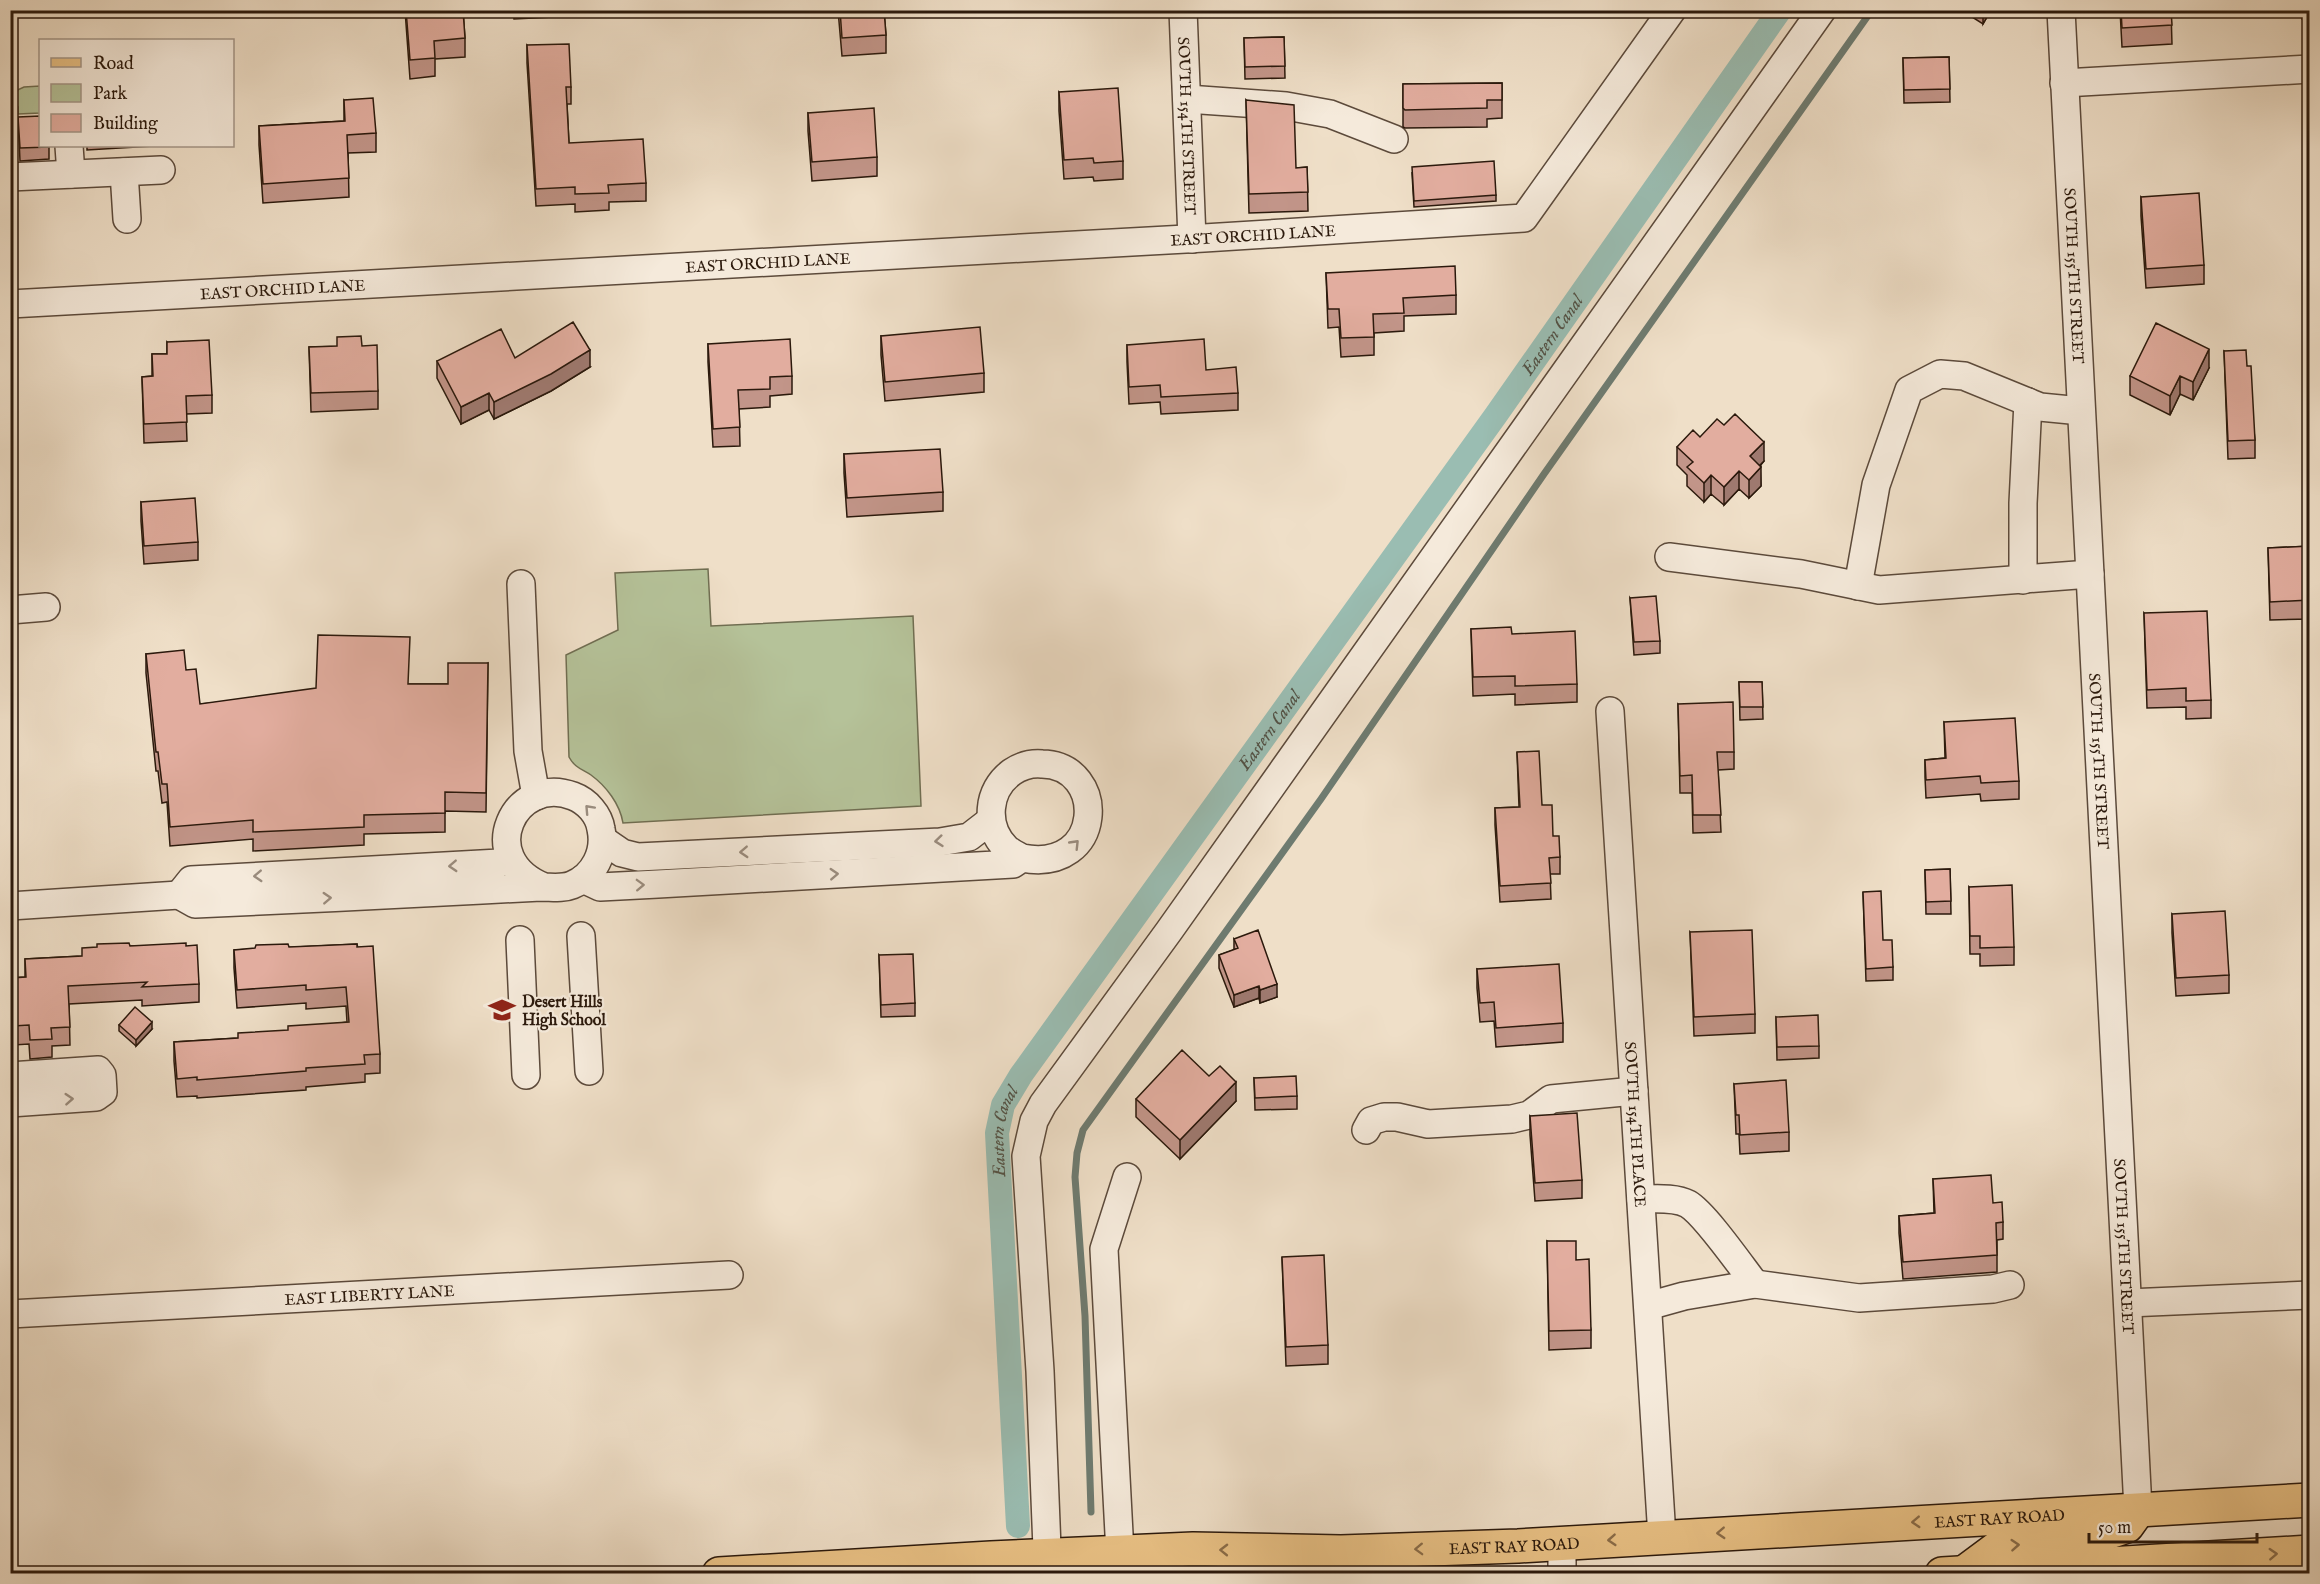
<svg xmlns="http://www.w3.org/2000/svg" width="2320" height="1584" viewBox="0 0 2320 1584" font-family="'IM FELL English',serif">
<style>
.green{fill:#b5c299;stroke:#706e52;stroke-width:1.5}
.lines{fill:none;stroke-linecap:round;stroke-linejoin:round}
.stream{stroke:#6e7b70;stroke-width:7}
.canal{stroke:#9abdb2;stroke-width:24}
.minor-casing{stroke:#5c4a3b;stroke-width:30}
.major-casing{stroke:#2b190c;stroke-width:36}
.minor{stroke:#f5eadb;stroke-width:27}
.major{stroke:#e8c084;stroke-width:33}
.wall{fill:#c29589;stroke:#2b190c;stroke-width:1.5}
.shaded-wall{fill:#9e796f;stroke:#2b190c;stroke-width:1.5}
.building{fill:#e2ad9f;stroke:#2b190c;stroke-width:1.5}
.oneway{stroke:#9a8c7e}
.oneway2{stroke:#8a6c48}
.labels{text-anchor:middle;stroke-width:4.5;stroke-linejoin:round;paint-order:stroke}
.street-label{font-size:16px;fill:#2b190c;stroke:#f5eadb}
.poi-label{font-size:16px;font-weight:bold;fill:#2b190c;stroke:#f5eadb;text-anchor:start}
.water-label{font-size:18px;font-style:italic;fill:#525246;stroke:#f5eadb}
</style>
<rect width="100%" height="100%" fill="#efdfc8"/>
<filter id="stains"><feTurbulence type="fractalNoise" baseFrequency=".00333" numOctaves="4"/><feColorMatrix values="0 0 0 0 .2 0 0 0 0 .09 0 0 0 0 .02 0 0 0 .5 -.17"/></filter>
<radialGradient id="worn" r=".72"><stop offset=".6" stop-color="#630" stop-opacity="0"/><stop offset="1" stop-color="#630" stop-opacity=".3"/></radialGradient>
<path class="green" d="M40 86V113L18 114V107H11V93L24 87Z
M708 569 711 626 913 616 921 806 623 823C620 804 606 786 591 775 582 769 575 768 569 757L566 655 618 630 615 573Z"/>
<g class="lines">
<path class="stream" d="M1091 1512 1085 1316 1075 1177 1077 1153 1083 1130 1321 799 1544 474 1872 10"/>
<path class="canal" id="s1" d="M1018 1526 997 1133 1003 1105 1021 1075 1496 415 1780 10"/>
<defs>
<g id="minor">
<path id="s2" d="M1183 10 1192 239"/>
<path id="s3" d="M2061 10 2138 1509"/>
<path d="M2064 83 2310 69"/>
<path d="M1187 99 1286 106 1330 114 1394 139"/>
<path d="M69 146 71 174"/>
<path d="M124 172 127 219"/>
<path d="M10 177 161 170"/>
<path id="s4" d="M10 304 1204 238 1524 218 1672 10"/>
<path d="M1669 557 1801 574 1879 590 2090 574"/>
<path d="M2023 580V503L2028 402"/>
<path d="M521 584 528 751 536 796"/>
<path d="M1858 586 1876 485 1909 390 1940 374 1964 376 2040 407 2081 411"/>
<path d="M10 610 46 607"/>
<path id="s5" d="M1610 711 1662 1537"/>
<path d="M603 840 622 853 638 857 940 842 969 837 991 820"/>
<path d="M509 857 499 863 191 880 179 895 195 904C291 900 386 895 482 890 501 889 521 888 541 887 552 887 562 889 572 885 594 876 606 852 601 829 599 815 587 801 573 796 515 774 473 858 544 887"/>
<path d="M583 879 600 887 658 884 1013 864 1022 858C1105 874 1108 765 1042 764 1031 763 1021 766 1012 772 987 790 984 826 1006 848 1010 852 1017 855 1022 858"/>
<path d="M10 906 179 895"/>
<path d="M581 936 589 1071"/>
<path d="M520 940 526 1075"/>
<path d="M10 1076 98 1070 102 1075 103 1092 96 1097 10 1103"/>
<path d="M1366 1130 1371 1121 1384 1117H1397L1428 1124 1512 1119 1529 1115 1551 1099 1634 1091"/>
<path d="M1641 1199C1655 1199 1675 1197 1688 1204 1705 1214 1741 1266 1755 1284"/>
<path d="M2128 1303 2310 1295"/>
<path d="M1648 1306 1684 1296 1755 1284 1859 1298 1993 1289 2010 1285"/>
<path id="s6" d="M10 1314 729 1275"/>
<path d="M1562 1543V1574"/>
<path d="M1120 1553 1104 1249 1127 1177"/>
<path d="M1048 1574 1040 1371 1026 1156 1034 1121 1043 1104 1169 931 1822 10"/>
</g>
<g id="major">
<path d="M1965 1572 2000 1546 2091 1538 2127 1526 2137 1512"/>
<path id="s7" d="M719 1574 991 1558 1193 1549 1341 1552 1518 1546 2310 1500"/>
<path d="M1942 1574 2310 1552"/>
</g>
</defs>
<use href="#minor" class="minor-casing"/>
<use href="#major" class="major-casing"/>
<use href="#minor" class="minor"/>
<use href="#major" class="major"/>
</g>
<path class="wall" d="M405 10H463L465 38V57L435 59V76L410 79Z
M513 10H553V17L514 19Z
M838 10H884L886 35V53L842 56Z
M1961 10H1991L1983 24Z
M2120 10H2171L2172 44 2122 47Z
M2301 10H2310V19H2302Z
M10 29 12 57V75H10Z
M1284 37 1285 78 1245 79 1244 38Z
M527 45 571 87V104H567L569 143 646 183V201L609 202V210L575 212V204L536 206 527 63Z
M1949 57 1950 102 1904 103 1903 58Z
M1502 83V118L1487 119V127L1405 128 1403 127V84Z
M1059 92 1123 161V179L1094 181 1093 177 1064 179 1059 111Z
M344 100 376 133V152L348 153 349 197 263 203 259 145V126L344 121Z
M1246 100 1296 168 1307 167 1308 211 1249 213Z
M808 113 877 157V176L812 181 808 131Z
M18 117 49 146V159L20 161Z
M87 146H154L87 150Z
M1412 173 1496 195V201L1414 207Z
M2141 197 2204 265V284L2146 288 2141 216Z
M1326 273 1456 295V314L1404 316V331L1374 333V355L1341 357 1339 327 1328 328Z
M881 336 984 373V392L885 401 881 355Z
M167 342 212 395V413L186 414 187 441 144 443 142 377 152 376V354H167Z
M708 344 792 376V394L770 396V407L739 409 740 446 713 447 708 362Z
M1127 345 1206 370 1238 393V410L1161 414 1160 402 1129 404 1127 362Z
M362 346 378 391V409L311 412 309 347Z
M2224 351 2247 366 2255 440V458L2228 459Z
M515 358 590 367 551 391 494 419 489 410 461 424 437 378V361Z
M2209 368 2193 400 2180 394 2170 415 2130 395V376Z
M1700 437 1764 461 1760 466 1761 486 1749 498 1739 489 1724 505 1711 494 1704 502 1687 486V475L1677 465V447Z
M844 454 943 492V511L847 517 844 473Z
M141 502 198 542V560L144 564 141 521Z
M2310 546V619L2270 620 2268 548Z
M1630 598 1660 641V653L1634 655Z
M2144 613 2211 700V718L2186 719V707L2147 708Z
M1471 629 1512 634 1577 684V702L1515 705V694L1473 696Z
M146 654 186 670 200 704 409 684H448L488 663 486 812 445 811V832L364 834V845L253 851V839L170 846 167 802 162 803 158 771H156L146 673Z
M1739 682H1762L1763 719 1740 720Z
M1678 704 1734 752V769L1718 770 1721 832 1693 833 1692 793H1680Z
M1944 722 2019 781V799L1981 801 1980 794 1926 798 1925 777V760L1945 758Z
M1517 752 1542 805 1560 857V874H1550L1551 899 1500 902 1495 825V808L1519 807Z
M1950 869 1951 914H1926L1925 870Z
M1969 887 2014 947V965L1980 966V954H1970Z
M1863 892 1893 967V980L1866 981Z
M2172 914 2229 975V993L2176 996 2172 933Z
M1690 932 1755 1014V1033L1694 1036Z
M1234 939 1277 997 1260 1003 1259 998 1234 1007 1219 968V955L1234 950Z
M357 944 380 1054V1073L365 1074V1082L306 1087V1090L197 1098V1096L177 1097 174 1061V1042L238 1038 347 1022 346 1006 306 1009V1003L237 1008 234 968V950Z
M130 946H186L199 984V1002L142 1006V1000L69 1004 70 1045 52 1046V1057L30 1059 29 1044 13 1045 12 1027H10V978L25 977V959L82 956Z
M879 955 915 1003V1016L881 1017Z
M1477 969 1563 1023V1042L1496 1047 1494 1021 1480 1022 1477 988Z
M1776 1017 1819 1046V1058L1777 1060Z
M119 1025 152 1029 136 1046 119 1031Z
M1209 1076 1236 1101 1180 1159 1136 1117V1099Z
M1254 1078 1297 1096V1109L1255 1110Z
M1734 1084 1789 1132V1151L1740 1154 1739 1134H1736Z
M1530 1116 1582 1180V1198L1535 1201 1530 1135Z
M1933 1179 1993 1203 2003 1222V1239L1997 1240V1272L1903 1279 1899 1233V1216L1934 1213Z
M1547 1241 1576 1260 1591 1330V1348L1549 1350Z
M1282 1257 1328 1345V1364L1286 1366Z"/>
<path class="shaded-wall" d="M1983 10H1991L1983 24Z
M2209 349V368L2193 400V382Z
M590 350V367L551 391 494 419V402Z
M2180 376V394L2170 415V396Z
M489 393V410L461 424V407Z
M1764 442V461L1750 475V456Z
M1761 467V486L1749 498V480Z
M1739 471V489L1724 505V487Z
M1711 475V494L1704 502V483Z
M1277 984V997L1260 1003V990Z
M1259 986V998L1234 1007V995Z
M152 1022V1029L136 1046V1040Z
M1236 1082V1101L1180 1159V1140Z"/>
<path class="building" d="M406 10H463L465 38 434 41 435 58 410 60Z
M840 10H884L886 35 842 38Z
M2121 10H2171L2172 25 2122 28Z
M10 29 12 57H10Z
M1284 37 1285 66 1245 67 1244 38Z
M569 44 571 87H566L569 143 643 139 646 183 608 185 609 193 575 194V187L536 189 527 45Z
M1949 57 1950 89 1904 90 1903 58Z
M1502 83V100H1487V108L1405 110 1403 108V84Z
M1118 88 1123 161 1094 163 1093 158 1064 160 1059 92Z
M373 98 376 133 347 135 349 178 263 184 259 126 345 121 344 100Z
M1246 100 1294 105 1296 168 1307 167 1308 192 1249 194Z
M874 108 877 157 812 162 808 113Z
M40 116V146H49V147L20 148 18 117Z
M1494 161 1496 195 1414 201 1412 167Z
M2199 193 2204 265 2146 269 2141 197Z
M1455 266 1456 295 1403 298 1404 313 1373 314 1374 337 1341 338 1339 309H1328L1326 273Z
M573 322 590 350 551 374 494 402 489 393 461 407 437 361 501 329 515 358Z
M2156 323 2209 349 2193 382 2180 376 2170 396 2130 376Z
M980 327 984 373 885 382 881 336Z
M361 336 362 346 377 345 378 391 311 393 309 347 337 346V337Z
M790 339 792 376 770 377V389L738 390 740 427 713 429 708 344Z
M1204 339 1206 370 1236 367 1238 393 1161 397 1160 385 1129 387 1127 345Z
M209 340 212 395 186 396 187 422 144 424 142 377 153 376 152 354H167V342Z
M2246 350 2247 366H2251L2255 440 2228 441 2224 351Z
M1735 414 1764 442 1750 456 1761 467 1749 480 1739 471 1724 487 1711 475 1704 483 1687 467 1693 462 1677 447 1693 430 1700 437 1717 419 1724 425Z
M940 449 943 492 847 498 844 454Z
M195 498 198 542 144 546 141 502Z
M2310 546V600L2270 602 2268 548Z
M1656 596 1660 641 1634 642 1630 598Z
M2207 611 2211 700 2186 701V688L2147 690 2144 613Z
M1511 627 1512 634 1575 631 1577 684 1515 686V676L1473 677 1471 629Z
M318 635 410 637 408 684H448V663H488L486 793 445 792V813L364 815V827L253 832V820L170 827 167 784H162L158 752H156L146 654 184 650 186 670 196 669 200 704 316 688Z
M1739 682H1762L1763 707H1740Z
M1733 702 1734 752H1717L1721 815H1693L1692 775 1680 776 1678 704Z
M2015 718 2019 781 1981 783 1980 776 1926 780 1925 760 1946 758 1944 722Z
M1539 751 1542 805H1552L1553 836H1559L1560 857 1549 858 1551 883 1500 886 1495 808 1520 807 1517 752Z
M1950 869 1951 901 1926 902 1925 870Z
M2012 885 2014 947 1980 948V936H1970L1969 887Z
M1881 891 1883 940H1892L1893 967 1866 969 1863 892Z
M2225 911 2229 975 2176 978 2172 914Z
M1258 930 1277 984 1260 990 1259 986 1234 995 1219 955 1238 948 1234 939Z
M1752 930 1755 1014 1694 1017 1690 932Z
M129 943 130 946 186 943V946L197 945 199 984 142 987 147 982 68 986 70 1027 51 1028 52 1039 30 1040 29 1025 13 1026 12 1008 10 1009V978L26 977 25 959 82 956V948L97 947V944Z
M288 944 289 947 357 944V947L373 946 380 1054 364 1055 365 1064 306 1068V1071L197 1080V1077L177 1079 174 1042 238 1038V1033L288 1030V1026L349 1022 346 987 306 990V985L237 990 234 950 255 948 256 945Z
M913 954 915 1003 881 1005 879 955Z
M1559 964 1563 1023 1496 1028 1494 1002 1480 1003 1477 969Z
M135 1007 152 1022 136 1040 119 1025Z
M1818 1015 1819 1046 1777 1047 1776 1017Z
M1182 1050 1209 1076 1220 1066 1236 1082 1180 1140 1136 1099Z
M1296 1076 1297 1096 1255 1098 1254 1078Z
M1786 1080 1789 1132 1740 1135 1739 1115H1736L1734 1084Z
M1577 1113 1582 1180 1535 1183 1530 1116Z
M1991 1175 1993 1203 2002 1202 2003 1222 1996 1223 1997 1255 1903 1262 1899 1216 1935 1213 1933 1179Z
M1547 1241H1576V1260L1589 1259 1591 1330 1549 1331Z
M1324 1255 1328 1345 1286 1347 1282 1257Z"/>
<defs><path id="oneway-chevron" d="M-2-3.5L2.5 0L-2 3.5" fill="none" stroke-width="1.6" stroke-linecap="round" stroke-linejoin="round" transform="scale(1.5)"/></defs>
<g class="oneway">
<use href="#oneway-chevron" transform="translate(589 809) rotate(-133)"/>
<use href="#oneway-chevron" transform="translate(939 841) rotate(174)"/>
<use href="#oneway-chevron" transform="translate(1075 844) rotate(-46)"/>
<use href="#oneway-chevron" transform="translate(744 852) rotate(177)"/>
<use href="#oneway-chevron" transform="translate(453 866) rotate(177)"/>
<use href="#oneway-chevron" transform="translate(834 874) rotate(-3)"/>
<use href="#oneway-chevron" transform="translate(258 876) rotate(177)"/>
<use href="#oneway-chevron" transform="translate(640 885) rotate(-2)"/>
<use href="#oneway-chevron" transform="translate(327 898) rotate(-3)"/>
<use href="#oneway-chevron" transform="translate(69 1099) rotate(-4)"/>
</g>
<g class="oneway2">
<use href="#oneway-chevron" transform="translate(1916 1522) rotate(177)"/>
<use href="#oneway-chevron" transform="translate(1721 1533) rotate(177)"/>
<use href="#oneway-chevron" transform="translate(1612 1540) rotate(176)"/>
<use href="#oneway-chevron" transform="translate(2015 1545) rotate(-4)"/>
<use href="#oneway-chevron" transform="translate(1419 1549) rotate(178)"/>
<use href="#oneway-chevron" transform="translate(1224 1550) rotate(-179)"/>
<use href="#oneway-chevron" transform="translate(2273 1554) rotate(-3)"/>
</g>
<defs>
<symbol id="school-bare" viewBox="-9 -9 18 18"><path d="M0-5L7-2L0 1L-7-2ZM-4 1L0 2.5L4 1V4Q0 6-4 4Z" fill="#8f2418" stroke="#f5eadb" stroke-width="2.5" paint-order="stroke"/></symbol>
</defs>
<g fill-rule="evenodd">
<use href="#school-bare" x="483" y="991" width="38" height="38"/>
</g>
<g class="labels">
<g class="street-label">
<text dy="6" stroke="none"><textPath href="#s2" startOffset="116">SOUTH 154TH STREET</textPath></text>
<text dy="6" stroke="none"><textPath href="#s4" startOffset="1245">EAST ORCHID LANE</textPath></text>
<text dy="6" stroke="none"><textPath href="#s4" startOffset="759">EAST ORCHID LANE</textPath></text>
<text dy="6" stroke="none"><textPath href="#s3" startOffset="266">SOUTH 155TH STREET</textPath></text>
<text dy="6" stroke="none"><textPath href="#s4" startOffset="273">EAST ORCHID LANE</textPath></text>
<text dy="6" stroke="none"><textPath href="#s3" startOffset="752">SOUTH 155TH STREET</textPath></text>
<text dy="6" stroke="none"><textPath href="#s5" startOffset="414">SOUTH 154TH PLACE</textPath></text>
<text dy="6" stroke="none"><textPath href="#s3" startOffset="1238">SOUTH 155TH STREET</textPath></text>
<text dy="6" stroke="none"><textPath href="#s6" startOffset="360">EAST LIBERTY LANE</textPath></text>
<text dy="6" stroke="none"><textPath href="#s7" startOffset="1282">EAST RAY ROAD</textPath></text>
<text dy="6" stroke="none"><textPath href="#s7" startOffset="796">EAST RAY ROAD</textPath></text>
</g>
<g class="poi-label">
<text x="522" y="1007">Desert Hills<tspan x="522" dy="18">High School</tspan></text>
</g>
<g class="water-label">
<text dy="6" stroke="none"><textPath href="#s1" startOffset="1368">Eastern Canal</textPath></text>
<text dy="6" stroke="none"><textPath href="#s1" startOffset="882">Eastern Canal</textPath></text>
<text dy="6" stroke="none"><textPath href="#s1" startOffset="396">Eastern Canal</textPath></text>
</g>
</g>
<rect width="2320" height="1584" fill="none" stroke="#efdfc8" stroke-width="36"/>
<rect x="12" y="12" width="2296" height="1560" fill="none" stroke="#2b190c" stroke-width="3"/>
<rect x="18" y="18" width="2284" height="1548" fill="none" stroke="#2b190c" stroke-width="1.5"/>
<rect x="39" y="39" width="195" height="108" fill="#f5eadb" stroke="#a49688" stroke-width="1.5"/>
<rect x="51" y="58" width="30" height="9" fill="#e8c084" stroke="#a49688" stroke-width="1.5"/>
<text x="93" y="69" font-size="18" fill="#2b190c">Road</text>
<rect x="51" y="84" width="30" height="18" fill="#b5c299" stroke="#a49688" stroke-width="1.5"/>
<text x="93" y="99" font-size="18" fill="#2b190c">Park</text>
<rect x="51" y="114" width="30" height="18" fill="#e2ad9f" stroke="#a49688" stroke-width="1.5"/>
<text x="93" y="129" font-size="18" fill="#2b190c">Building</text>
<path d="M2089 1533v9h168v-9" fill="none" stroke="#2b190c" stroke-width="3"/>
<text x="2098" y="1533" font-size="18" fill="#2b190c" stroke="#f5eadb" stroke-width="4.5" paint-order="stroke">50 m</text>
<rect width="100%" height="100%" filter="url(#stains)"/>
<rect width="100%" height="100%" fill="url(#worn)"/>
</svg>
